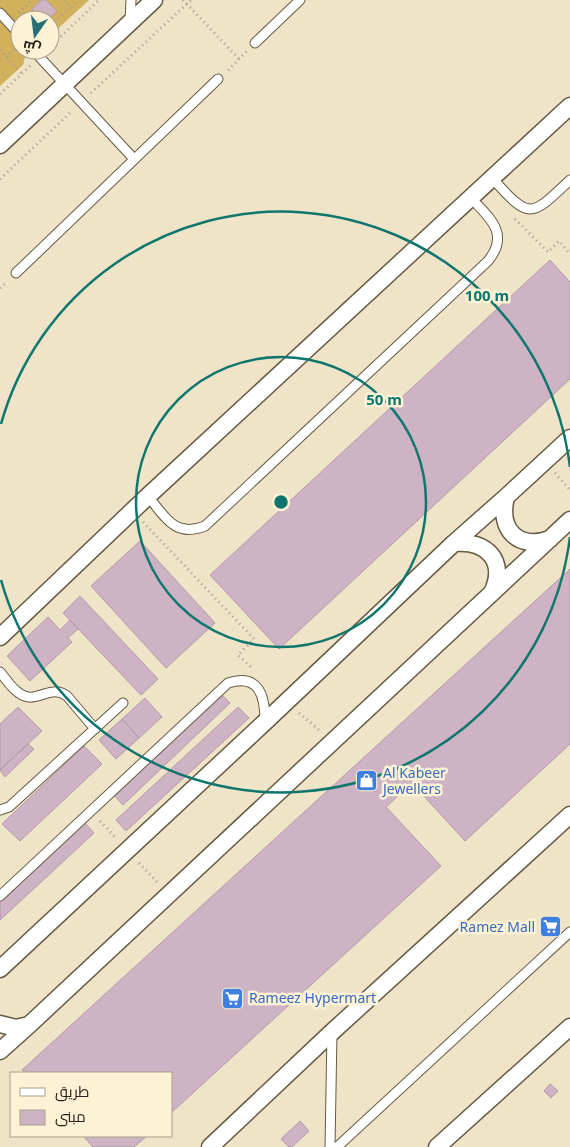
<svg xmlns="http://www.w3.org/2000/svg" width="570" height="1147" viewBox="0 0 570 1147" font-family="'Noto Sans',Cairo,sans-serif">
<style>
.green{fill:#d2b15c}
.building{fill:#ceb3c4;stroke:#b499aa}
.lines{fill:none;stroke-linecap:round;stroke-linejoin:round}
.lane-casing{stroke:#655b43;stroke-width:11}
.street-casing{stroke:#655b43;stroke-width:19}
.path{stroke:#a79d88;stroke-width:3;stroke-dasharray:1 4;stroke-linecap:butt}
.lane{stroke:#fff;stroke-width:9}
.street{stroke:#fff;stroke-width:16}
.ring{fill:none;stroke:#0f766e;stroke-width:2.5}
.labels{text-anchor:middle;stroke-width:5;stroke-linejoin:round;paint-order:stroke}
.shop-label{font-size:14px;fill:#366cbe;stroke:#fdf2d5;text-anchor:start}
.centre{fill:#0f766e;stroke:#fdf2d5;stroke-width:2.5}
.ring-label{font-size:15px;text-anchor:middle;font-weight:bold;fill:#0f766e;stroke:#fdf2d5;stroke-width:5;stroke-linejoin:round;paint-order:stroke}
</style>
<rect width="100%" height="100%" fill="#f0e4c8"/>
<path class="green" d="M0 0H89L50 36V20H20V50H31L26 54 23 65 0 86Z"/>
<path class="building" d="M41 0H46L57 11 47 20H42L32 9Z
M550 260 570 282V379L279 649 210 575Z
M140 541 215 623 166 668 91 586Z
M570 569V744L465 841 412 783 386 807 441 866 171 1113V1073H25L22 1070Z
M80 596 158 679 141 695 63 613Z
M48 617 60 630 70 620 78 629 68 638 72 642 30 681 7 656Z
M220 693 230 703 123 805 113 794Z
M145 698 162 717 139 738 122 719Z
M18 707 42 731 0 770V724Z
M238 707 249 718 126 831 116 820Z
M122 719 139 738 116 759 99 740Z
M28 744 34 749 5 777 0 770Z
M84 746 102 764 20 841 2 824Z
M84 822 94 833 0 920V900Z
M550 1084 558 1091 551 1098 544 1091Z
M300 1121 309 1131 292 1147H289L281 1139Z
M83 1136H147L134 1147H93Z"/>
<g class="lines">
<defs>
<path id="lane" d="M0 13 20 35
M130 22 131 0
M255 43 300 0
M33 50 134 159
M492 178C530 220 530 218 570 180
M16 273 218 79
M148 496C165 517 175 538 205 526L488 261C510 234 490 218 471 198
M0 672C6 679 11 688 19 693 36 706 49 683 67 696L95 729
M0 810 9 807 123 703
M0 896 228 683C259 673 265 696 265 721
M330 1147 332 1032
M337 1147 570 932"/>
<path id="street" d="M0 145 154 0
M506 497C498 530 518 550 550 539
M454 543C487 540 507 561 492 593
M0 637 148 496 570 106
M0 969 265 722 454 543 506 497 570 438
M0 1024 16 1028 29 1025
M0 1051 29 1025 570 520
M210 1147 332 1032 570 815
M437 1147 570 1027"/>
</defs>
<use href="#lane" class="lane-casing"/>
<use href="#street" class="street-casing"/>
<path class="path" d="M64 0 71 7 78 0
M183 0 239 59
M19 13 33 0
M50 25 71 7
M51 25 61 36
M50 47 99 0
M0 50 22 74
M6 57 18 47
M228 70 247 51
M91 93 191 0
M0 94 30 66
M0 179 72 111
M515 219 548 252 559 241 570 254
M0 288 7 282
M555 473 570 490
M143 522 254 639 238 655 251 667
M299 713 319 730
M100 821 116 838
M139 863 157 882"/>
<use href="#lane" class="lane"/>
<use href="#street" class="street"/>
</g>
<g class="ring">
<circle cx="281" cy="502" r="145"/>
<path d="M570 537A291 291 0 0 1 1 580M1 424A291 291 0 0 1 570 467"/>
</g>
<defs>
<symbol id="shop-square" viewBox="-11 -11 22 22"><rect x="-9" y="-9" width="18" height="18" rx="4" fill="#3f7fe0" stroke="#fdf2d5"/><path d="M-5-2.5h2.3a2.7 3.5 0 0 1 5.4 0H5L5.5 6h-11ZM-1.5-2.5h3a1.5 2.3 0 0 0-3 0Z" fill="#fff"/></symbol>
<symbol id="supermarket-square" viewBox="-11 -11 22 22"><rect x="-9" y="-9" width="18" height="18" rx="4" fill="#3f7fe0" stroke="#fdf2d5"/><path d="M-6-5.5h2.5l.6 2H6L4.5 2H-2.5L-4.4-4H-6ZM-1.5 3.2a1.3 1.3 0 1 0 .1 0ZM3 3.2a1.3 1.3 0 1 0 .1 0Z" fill="#fff"/></symbol>
</defs>
<g fill-rule="evenodd">
<use href="#shop-square" x="354" y="768" width="25" height="25"/>
<use href="#supermarket-square" x="538" y="914" width="25" height="25"/>
<use href="#supermarket-square" x="220" y="986" width="25" height="25"/>
</g>
<g class="labels">
<g class="shop-label">
<text x="383" y="778">Al Kabeer<tspan x="383" dy="16">Jewellers</tspan></text>
<text x="535" y="932" text-anchor="end">Ramez Mall</text>
<text x="249" y="1003">Rameez Hypermart</text>
</g>
</g>
<circle cx="281" cy="502" r="8" class="centre"/>
<g class="ring-label">
<text x="487" y="301">100 m</text>
<text x="384" y="405">50 m</text>
</g>
<rect x="10" y="1072" width="162" height="65" fill="#fdf2d5" stroke="#a79f89"/>
<rect x="20" y="1088" width="25" height="8" fill="#ffffff" stroke="#a79f89"/>
<text x="55" y="1097" font-size="15" fill="#272218">طريق</text>
<rect x="20" y="1110" width="25" height="15" fill="#ceb3c4" stroke="#a79f89"/>
<text x="55" y="1122" font-size="15" fill="#272218">مبنى</text>
<g transform="translate(35 35) rotate(194)"><circle r="24" fill="#fdf2d5" stroke="#a79f89"/>
<path d="M0-4L9 19L0 12L-9 19Z" fill="#267175"/>
<text y="-8" font-size="14" font-weight="bold" text-anchor="middle" fill="#272218">ش</text>
</g>
</svg>
